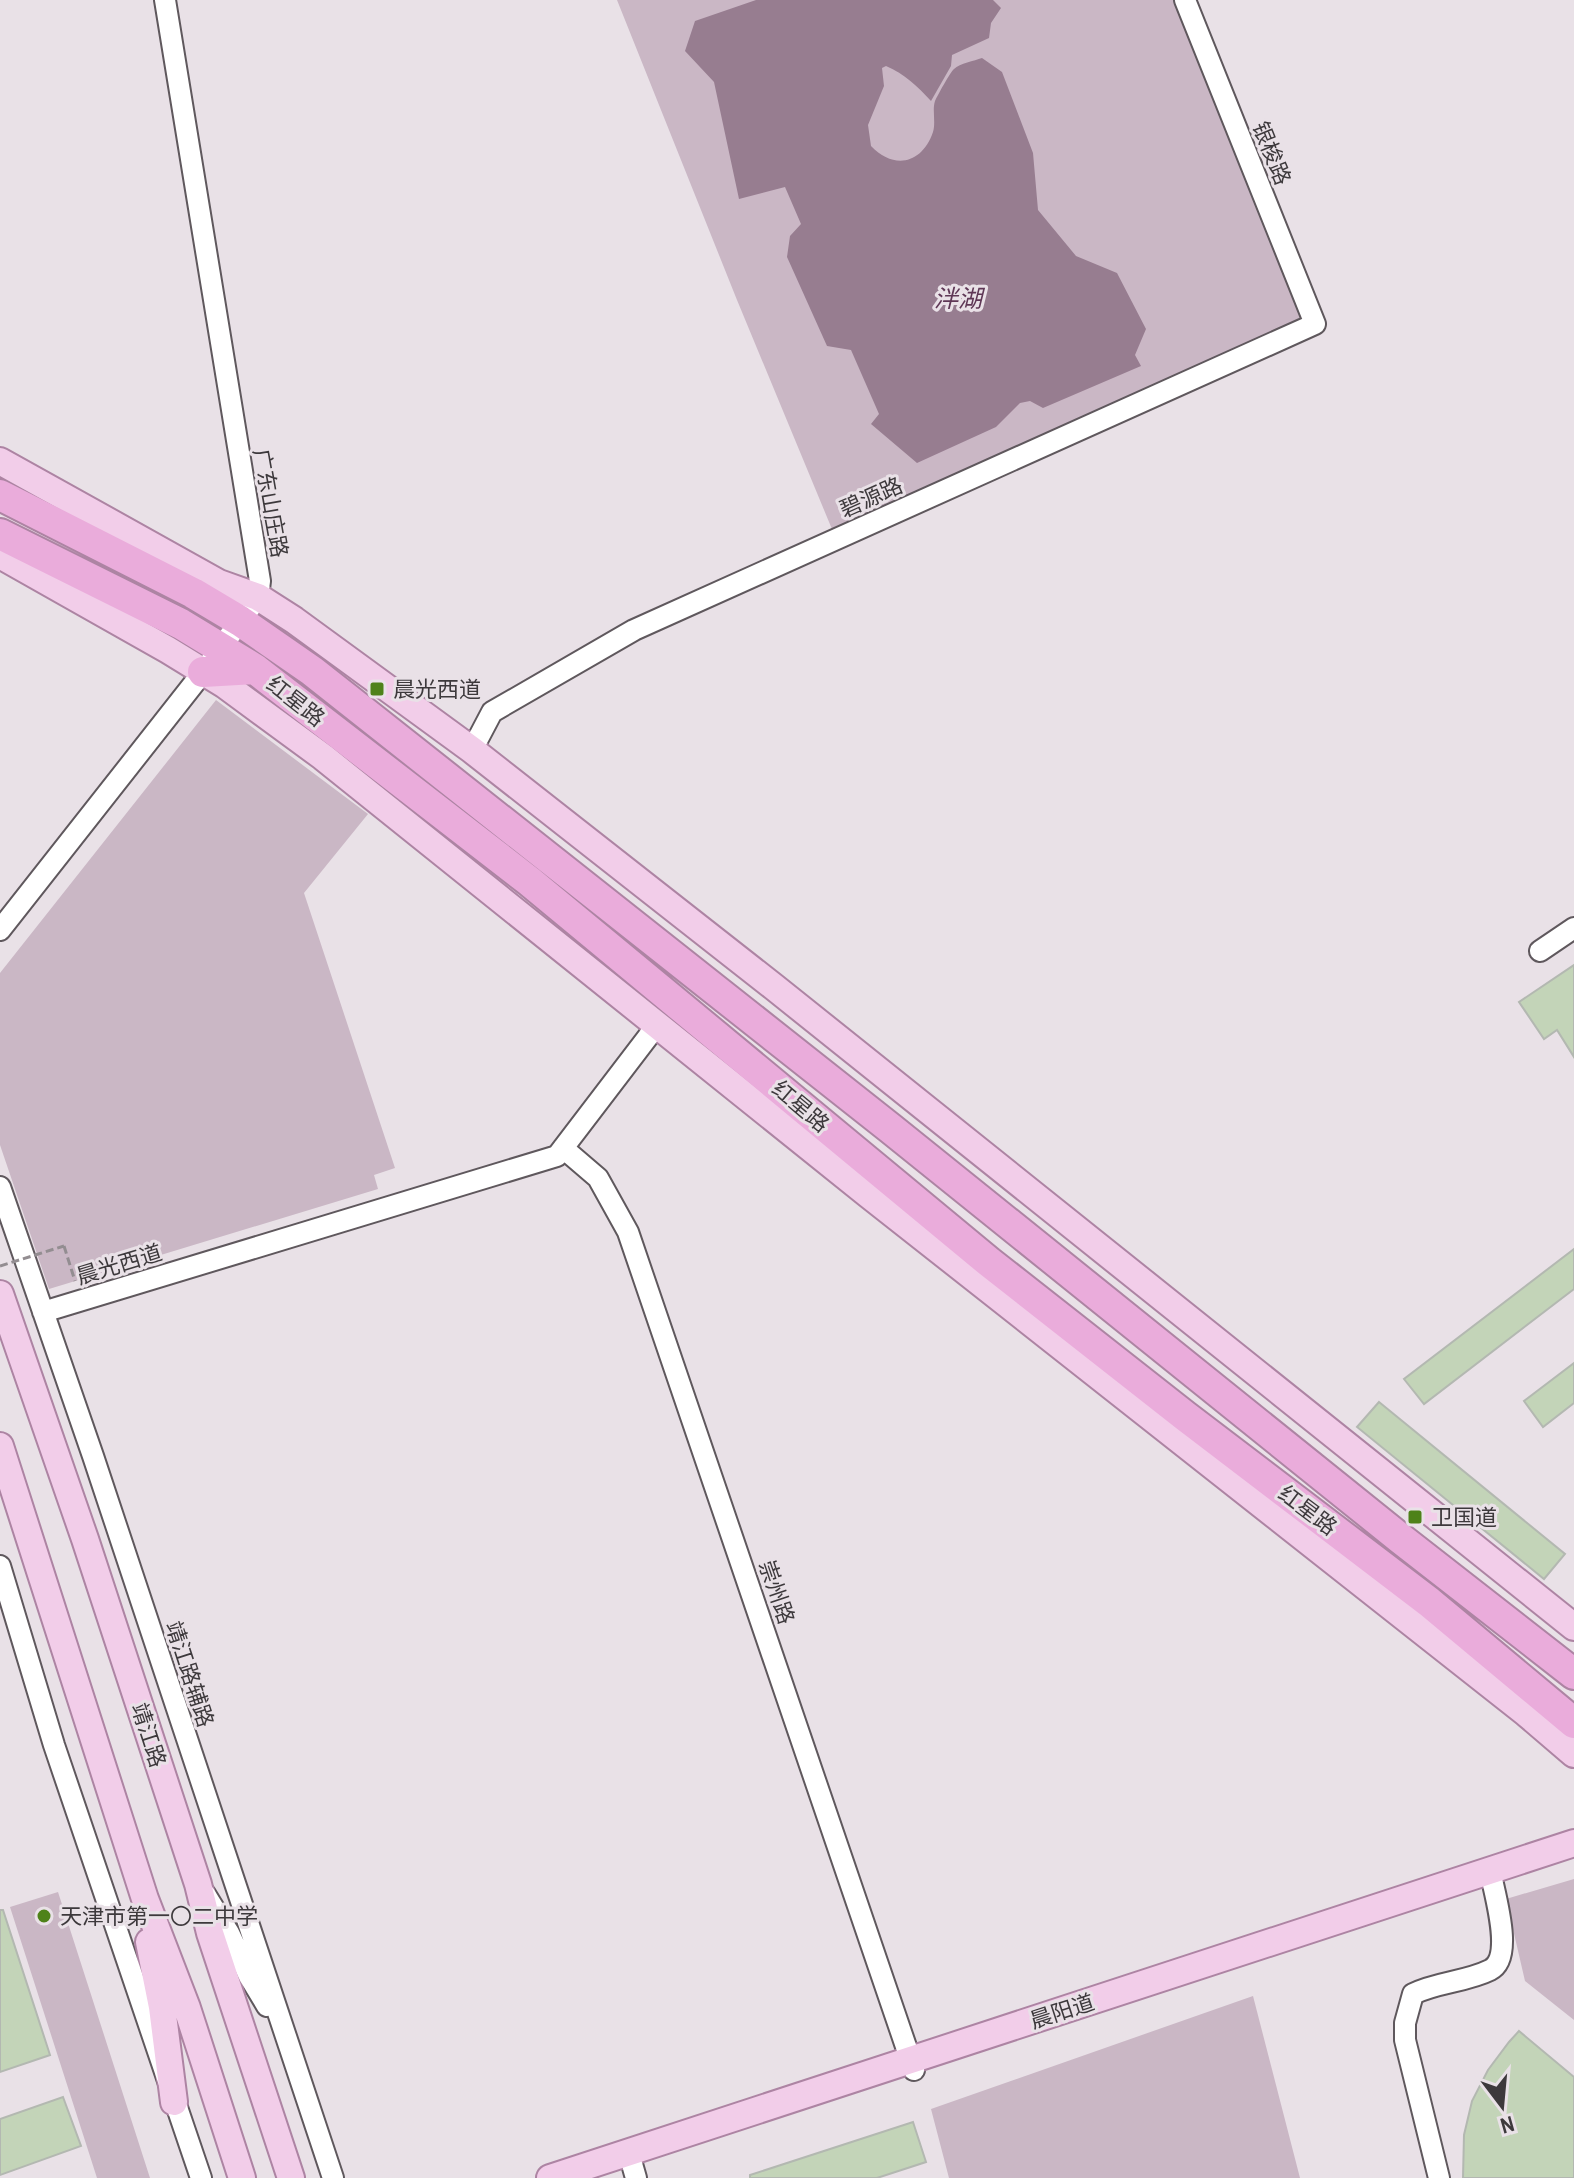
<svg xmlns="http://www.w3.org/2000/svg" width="1574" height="2178" viewBox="0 0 1574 2178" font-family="'Archivo Narrow','Noto Sans SC',sans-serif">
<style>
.green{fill:#cab7c5}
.water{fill:#977d90}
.building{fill:#c3d4b8;stroke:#b3b8b1;stroke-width:2}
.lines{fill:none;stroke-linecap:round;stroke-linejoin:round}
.minor-casing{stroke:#5f585d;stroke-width:24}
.major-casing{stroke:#ad84a3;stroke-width:30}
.highway-casing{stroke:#ad84a3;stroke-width:34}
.path{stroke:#938d91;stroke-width:3;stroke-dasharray:8 4;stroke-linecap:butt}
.minor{stroke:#fff;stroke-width:20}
.major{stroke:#f2cde9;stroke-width:26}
.highway{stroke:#eaacdb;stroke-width:30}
.path-bridge{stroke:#938d91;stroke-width:3;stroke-dasharray:8 4;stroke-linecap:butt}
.poi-dot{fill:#4e8219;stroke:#e9e1e7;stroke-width:3}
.labels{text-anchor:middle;stroke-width:6;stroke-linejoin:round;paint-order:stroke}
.street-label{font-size:22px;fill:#3d393c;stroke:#e9e1e7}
.poi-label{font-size:22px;fill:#3d393c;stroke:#e9e1e7;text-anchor:start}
.water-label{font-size:24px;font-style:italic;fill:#5f3756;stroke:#e9e1e7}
</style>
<rect width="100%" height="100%" fill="#e9e1e7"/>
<path class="green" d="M617 0H1178L1309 322 834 534 737 300Z
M216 700 368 814 304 893 395 1168 374 1175 378 1189 49 1289 0 1145V973Z
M1574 1879V2020L1525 1981 1506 1899Z
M58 1892 150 2178H97L10 1907Z
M1253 1996 1300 2178H949L931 2109Z"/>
<path class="water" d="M756 0H993L1001 8 991 23 989 38 952 55 951 66 931 101C917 86 905 74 886 66L882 68 884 86 868 125 871 146C894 170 922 164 933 132 936 122 932 110 935 101 938 95 949 74 954 69 960 63 974 61 982 58L1002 72 1033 153 1038 210 1076 256 1117 273 1146 329 1135 355 1141 366 1043 408 1030 401 1020 403 996 427 917 463 871 424 879 414 851 350 827 346 787 257 790 236 801 224 785 187 739 199 714 82 685 51 695 21Z"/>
<path class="building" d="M1574 965V1057L1557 1030 1544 1039 1519 1002Z
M1574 1249V1289L1424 1404 1404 1379Z
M1574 1363V1403L1543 1427 1524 1401Z
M1379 1402 1565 1554 1544 1579 1357 1427Z
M0 1910H3L50 2055 0 2072Z
M1519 2031 1574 2077V2178H1463L1464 2135 1472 2101 1488 2070 1509 2042Z
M63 2097 81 2146 0 2175V2119Z
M913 2122 926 2162 877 2178H750V2175Z"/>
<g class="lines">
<defs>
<path id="minor" d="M472 750 492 712 634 630 1315 324 1185 0
M0 930 203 672 258 597 260 581 165 0
M1540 951 1574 928
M563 1148 598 1178 628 1232 914 2070
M0 1187 93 1456 333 2178
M43 1312 557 1156 657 1025
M0 1566 54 1745 201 2178
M205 1894 229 1933 249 1976 267 2006
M632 2164 636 2178
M1439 2178 1405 2040V2023L1413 1994C1437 1982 1466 1982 1490 1970 1515 1958 1494 1893 1490 1870"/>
<path id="major" d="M0 461 219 583 258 597 294 620 472 750 774 987 1574 1627
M0 555 168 650 225 685 323 757 869 1195 1526 1713 1574 1754
M0 1294 85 1539 198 1884 210 1933 291 2178
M0 1446 145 1899 187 2008 242 2178
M149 1942 162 2007 174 2102
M550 2178 1574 1843"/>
<path id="highway" d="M0 495 193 593 240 621 312 671 890 1128 1401 1539 1574 1674
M0 534 181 624 255 669 529 881 989 1262 1185 1416 1429 1602 1574 1723
M203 672 255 669"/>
</defs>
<use href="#minor" class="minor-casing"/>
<use href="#major" class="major-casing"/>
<use href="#highway" class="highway-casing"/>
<path class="path" d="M64 1246 75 1281"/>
<use href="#minor" class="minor"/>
<use href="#major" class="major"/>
<use href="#highway" class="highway"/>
<path class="path-bridge" d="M0 1266 64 1246"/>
</g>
<g class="poi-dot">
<rect x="369" y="681" width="16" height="16" rx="4"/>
<rect x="1407" y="1509" width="16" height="16" rx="4"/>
<circle cx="44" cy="1916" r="8"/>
</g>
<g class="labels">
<g class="street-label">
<text transform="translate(1272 153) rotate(68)" y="8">银梭路</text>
<text transform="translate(871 497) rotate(-24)" y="8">碧源路</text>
<text transform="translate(271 503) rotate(80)" y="8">广东山庄路</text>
<text transform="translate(296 701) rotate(38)" y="8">红星路</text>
<text transform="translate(801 1106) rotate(40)" y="8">红星路</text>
<text transform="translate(119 1264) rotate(-17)" y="8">晨光西道</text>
<text transform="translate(1308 1510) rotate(37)" y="8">红星路</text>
<text transform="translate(777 1592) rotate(71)" y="8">崇州路</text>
<text transform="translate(190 1674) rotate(72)" y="8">靖江路辅路</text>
<text transform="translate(149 1735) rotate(72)" y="8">靖江路</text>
<text transform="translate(1062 2011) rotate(-18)" y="8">晨阳道</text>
</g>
<g class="poi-label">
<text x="393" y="697">晨光西道</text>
<text x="1431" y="1525">卫国道</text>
<text x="60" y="1924">天津市第一〇二中学</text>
</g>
<g class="water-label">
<text x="958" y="307">泮湖</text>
</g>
</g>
<g transform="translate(1502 2106) rotate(164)" stroke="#e9e1e7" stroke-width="6" paint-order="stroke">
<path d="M0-6L14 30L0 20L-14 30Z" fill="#3d393c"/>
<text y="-12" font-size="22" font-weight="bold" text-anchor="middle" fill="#3d393c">N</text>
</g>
</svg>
